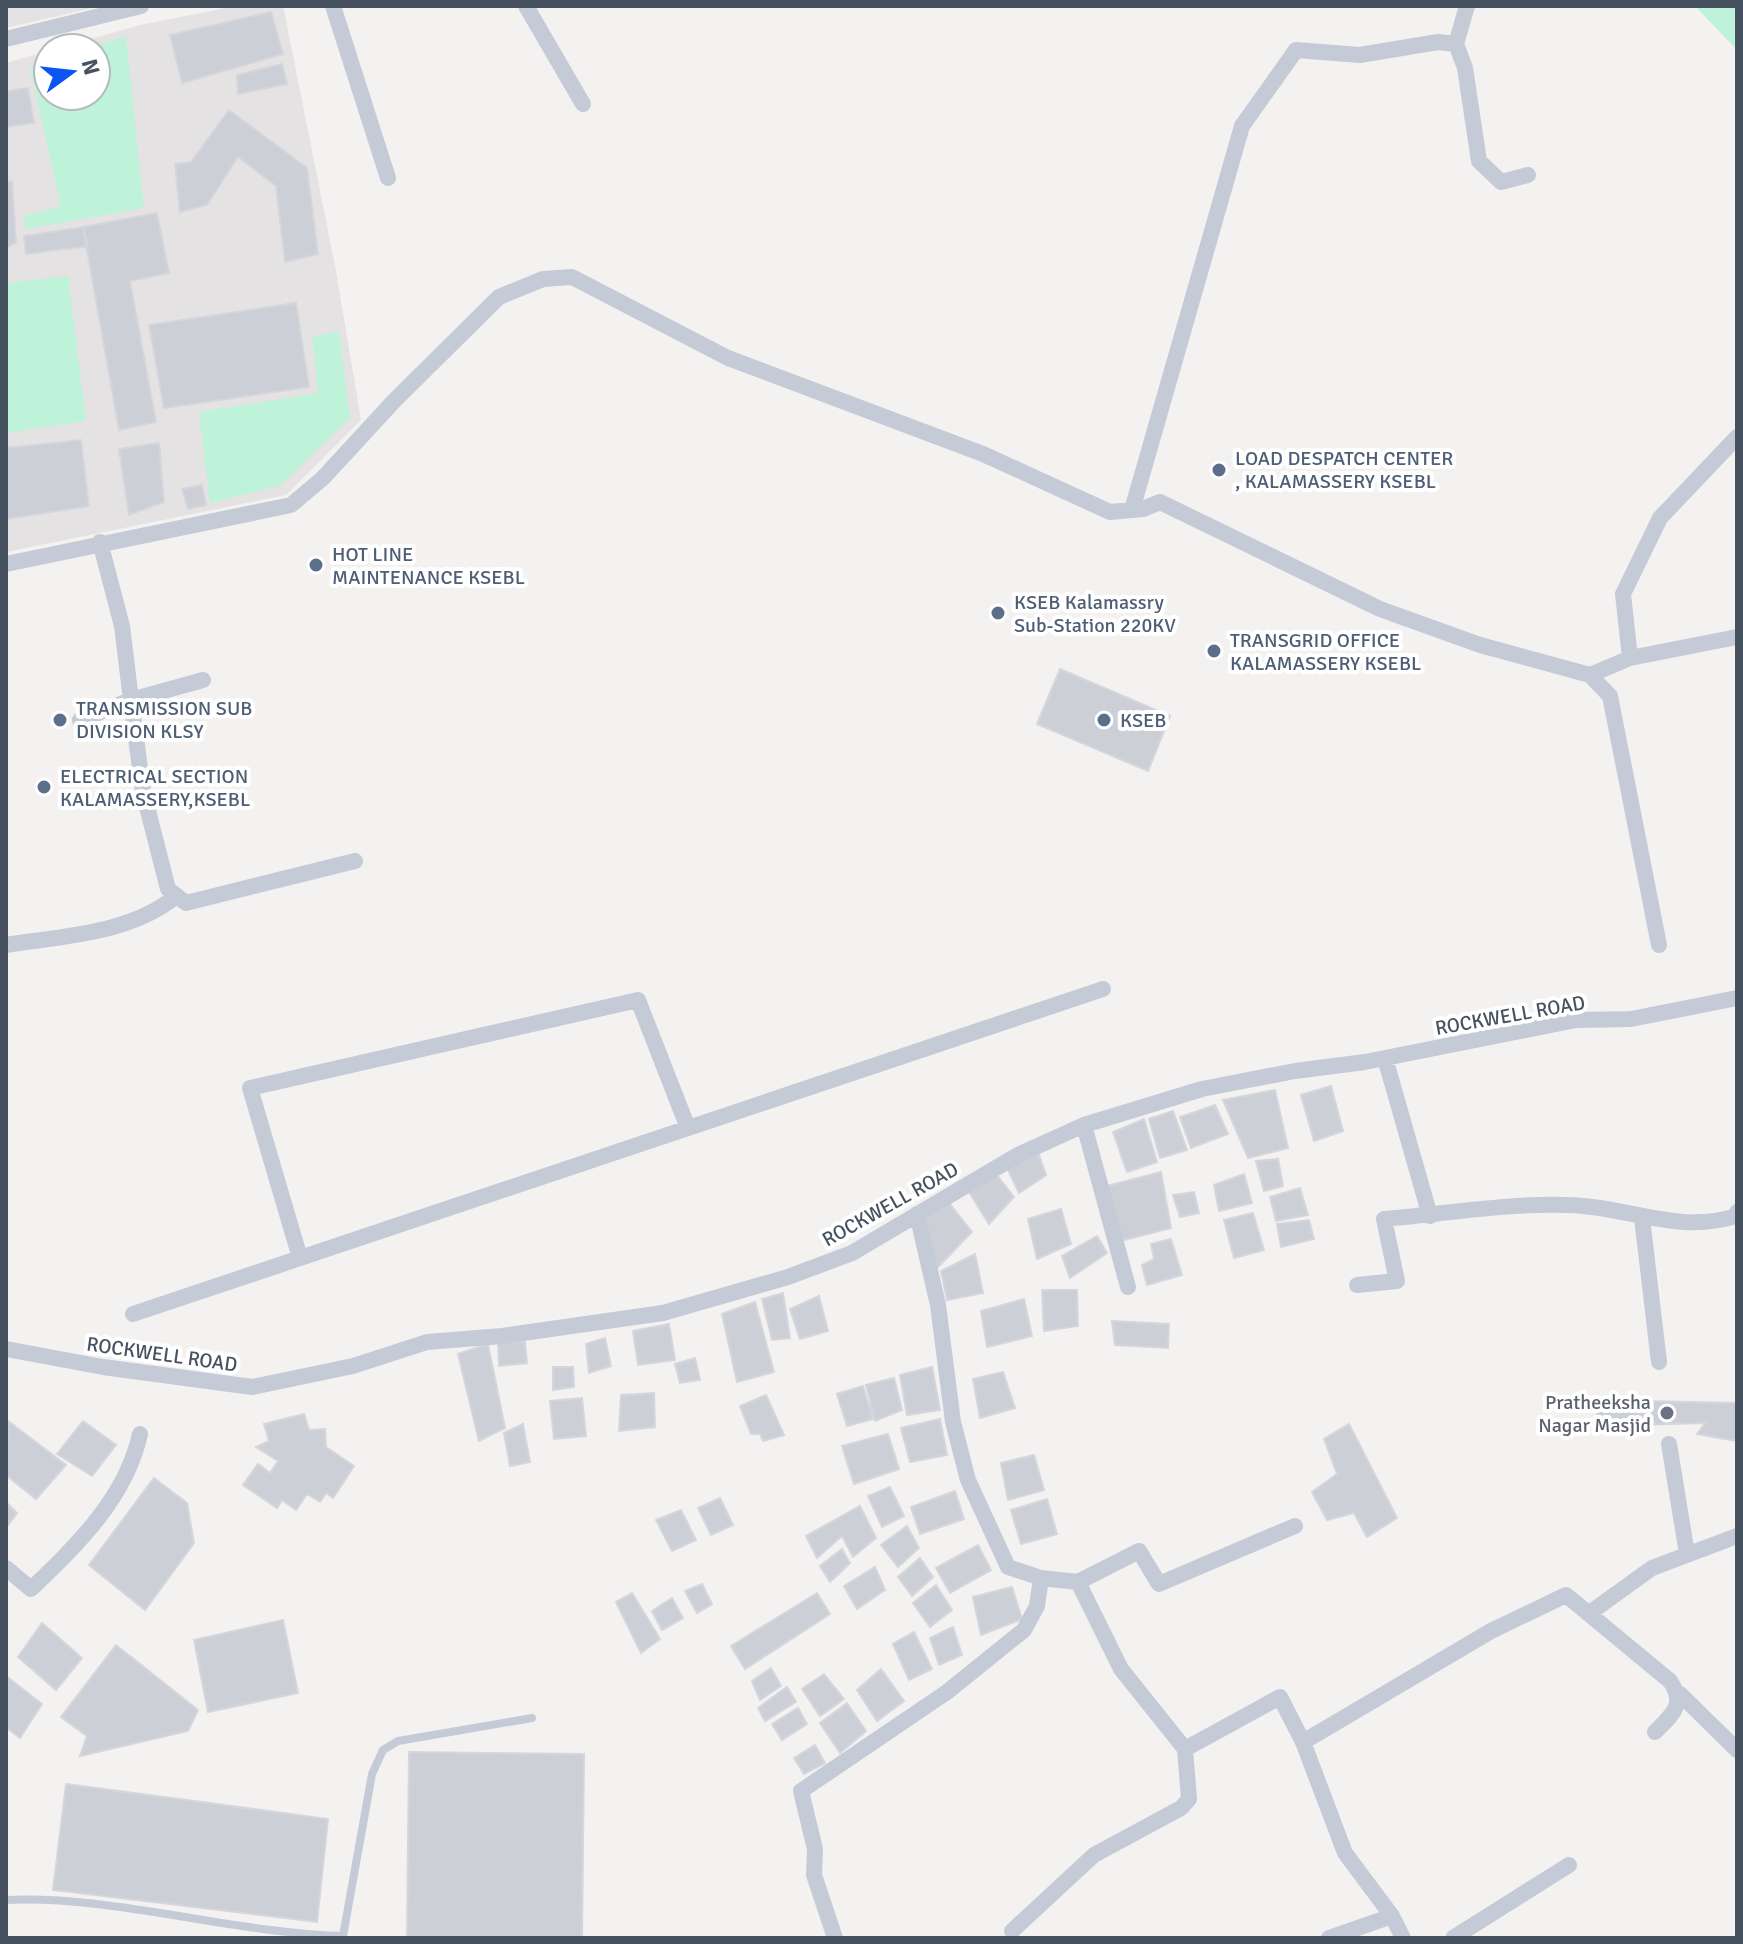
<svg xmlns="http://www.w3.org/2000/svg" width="1743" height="1944" viewBox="0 0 1743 1944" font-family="Signika,sans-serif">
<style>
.education{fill:#e5e2e3}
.green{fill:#bef3d9}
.building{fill:#cdcfd7;stroke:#d5d6dd;stroke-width:2}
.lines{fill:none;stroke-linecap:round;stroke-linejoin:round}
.service{stroke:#c4cbd7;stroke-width:8}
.minor{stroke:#c4cbd7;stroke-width:16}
.service-dot{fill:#5c6f8a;stroke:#fff;stroke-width:3}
.worship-dot{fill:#6b7280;stroke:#fff;stroke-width:3}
.labels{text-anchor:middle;stroke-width:8;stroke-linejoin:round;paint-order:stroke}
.service-label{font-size:20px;fill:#4e5e75;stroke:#fff;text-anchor:start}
.street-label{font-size:20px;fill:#475260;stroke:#fff}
.worship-label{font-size:20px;fill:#5b616d;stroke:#fff;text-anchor:end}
</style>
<rect width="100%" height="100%" fill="#f4f1f1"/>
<path class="education" d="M6 6H101L6 28Z
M236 6H283L336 271 361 420 286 495 6 552V63L48 51V96H96V48H60L140 25Z"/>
<path class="green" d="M1695 6H1737V50Z
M126 36 144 208 26 229 24 216 61 206 30 67 48 62V96H96V48H90Z
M68 276 86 421 6 433V283Z
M339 332 350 418 279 486 210 503 199 412 318 393 312 336Z"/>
<path class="building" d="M271 12 283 54 182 83 170 35Z
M282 64 287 84 238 94 237 75Z
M28 88 34 123 6 127V91Z
M229 110 307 168 318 254 285 262 276 186 238 157 207 205 180 212 175 164 191 162Z
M12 181 16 243 6 248V182Z
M157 213 169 273 130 281 156 422 119 430 83 227Z
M83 227 88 246 26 254 24 236Z
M296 303 309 387 164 408 149 325Z
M81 440 89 506 6 519V448Z
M159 443 164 502 129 515 119 449Z
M202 485 206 505 188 509 182 489Z
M1060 669 1170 716 1148 771 1037 724Z
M1331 1086 1343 1131 1314 1141 1301 1095Z
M1275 1090 1288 1148 1248 1158 1223 1100Z
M1215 1105 1228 1134 1191 1148 1180 1117Z
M1173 1111 1187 1150 1160 1158 1149 1119Z
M1144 1119 1157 1162 1127 1172 1113 1132Z
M1038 1152 1046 1175 1019 1193 1007 1168Z
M1278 1159 1283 1186 1264 1191 1256 1161Z
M1161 1172 1171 1228 1120 1241 1107 1186Z
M996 1174 1014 1197 989 1224 969 1192Z
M1244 1174 1252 1203 1219 1211 1214 1185Z
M1300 1188 1308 1215 1276 1221 1270 1197Z
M1194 1192 1199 1213 1180 1217 1173 1195Z
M949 1203 972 1232 937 1268 923 1218Z
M1061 1209 1071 1244 1037 1259 1028 1219Z
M1253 1213 1264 1250 1234 1258 1224 1220Z
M1309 1220 1314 1239 1281 1247 1277 1224Z
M1097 1236 1107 1253 1070 1278 1062 1256Z
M1171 1239 1182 1275 1147 1285 1142 1265 1154 1259 1151 1244Z
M975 1254 983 1293 947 1300 941 1271Z
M1042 1290H1077L1078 1326 1044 1331Z
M783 1293 790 1338 772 1340 762 1299Z
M819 1296 828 1331 800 1339 790 1309Z
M1024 1299 1032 1336 987 1347 981 1311Z
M755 1302 774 1372 737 1382 722 1314Z
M1112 1321 1169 1324 1168 1348 1115 1345Z
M669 1324 675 1360 638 1365 633 1331Z
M605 1338 611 1366 589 1373 586 1344Z
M498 1342H525L527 1363 499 1366Z
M488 1344 505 1428 479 1441 458 1354Z
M695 1358 700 1380 680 1383 675 1364Z
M553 1367H573L574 1387 553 1390Z
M932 1367 940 1410 907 1415 900 1375Z
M1003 1372 1015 1408 980 1418 973 1379Z
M894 1378 902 1410 875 1421 866 1385Z
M863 1386 873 1419 847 1426 837 1394Z
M654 1393 655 1427 619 1431 621 1395Z
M766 1395 784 1435 763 1441 760 1434H751L740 1406Z
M582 1398 586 1436 554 1439 550 1401Z
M1597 1400 1737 1403V1441L1697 1434 1705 1423 1597 1426Z
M304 1414 309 1430 325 1429 326 1447 354 1466 333 1498 326 1493 320 1502 307 1494 296 1510 282 1500 277 1508 243 1485 258 1464 270 1473 278 1461 256 1447 269 1441 264 1424Z
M940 1419 947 1455 910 1462 901 1428Z
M8 1421 66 1465 36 1499 6 1475Z
M83 1421 116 1445 92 1476 57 1454Z
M523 1424 530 1462 510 1466 504 1433Z
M1349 1424 1397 1518 1367 1537 1354 1513 1327 1520 1312 1492 1337 1474 1324 1439Z
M888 1434 899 1469 854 1484 842 1446Z
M1034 1455 1044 1490 1008 1500 1001 1463Z
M154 1478 187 1503 194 1543 145 1610 89 1565Z
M890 1487 904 1516 882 1527 868 1496Z
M955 1491 964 1519 920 1534 911 1507Z
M720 1498 733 1525 711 1535 698 1508Z
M1047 1499 1057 1534 1021 1544 1011 1510Z
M6 1502 17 1513 6 1528Z
M860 1506 876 1538 853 1557 842 1536 817 1558 806 1536Z
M681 1510 696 1540 672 1551 656 1520Z
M907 1526 919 1548 898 1567 881 1545Z
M978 1545 991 1570 950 1593 936 1568Z
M842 1549 850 1563 830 1582 820 1566Z
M920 1558 933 1577 912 1596 898 1577Z
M875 1567 885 1590 857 1609 844 1586Z
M702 1584 712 1604 697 1613 685 1591Z
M936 1585 952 1610 930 1627 913 1603Z
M1012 1587 1022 1619 981 1635 973 1597Z
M632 1593 660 1639 641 1653 616 1602Z
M817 1593 830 1614 745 1669 731 1646Z
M672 1598 683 1618 662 1630 652 1611Z
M283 1620 298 1693 208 1712 194 1640Z
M42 1623 82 1658 56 1690 18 1657Z
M953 1627 962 1655 939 1665 930 1638Z
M914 1632 932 1669 909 1680 893 1644Z
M116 1645 198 1710 188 1731 80 1756 87 1736 61 1717Z
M771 1668 781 1686 760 1700 752 1681Z
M881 1669 904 1701 877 1721 857 1690Z
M824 1674 844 1699 820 1716 802 1689Z
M6 1676 42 1704 20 1738 6 1727Z
M787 1687 796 1702 765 1721 758 1708Z
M847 1703 866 1731 840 1753 820 1723Z
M798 1708 807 1724 782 1740 772 1724Z
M815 1745 825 1763 804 1774 794 1758Z
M409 1752 584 1754 582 1938H407Z
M66 1784 328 1819 317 1922 53 1890Z"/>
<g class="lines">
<path class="service" d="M6 1900C114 1895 231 1933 343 1936L372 1774 383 1750 398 1741 532 1718"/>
<path class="minor" d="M333 6 388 178
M526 6 583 104
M6 39 141 6
M1456 44 1467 6
M1132 510 1242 126 1296 50 1360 55 1438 42 1456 44 1465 68 1479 161 1501 182 1528 175
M100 542 122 626 131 700 203 680
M6 564 291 505 323 478 394 401 499 297 543 279 572 277 728 358 983 454 1110 512 1143 509 1160 502 1380 609 1480 645 1590 675 1610 696 1659 945
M1630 658 1737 637
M1590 675 1630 658 1623 594 1660 518 1737 437
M80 720 131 700 143 791 168 889 186 903 355 861
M6 945C62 936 129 934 175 897
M1385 1058 1430 1216
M1084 1125 1128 1287
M917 1214 938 1305 953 1422 968 1480 1008 1567 1041 1578 1078 1582 1121 1669 1185 1749 1280 1697 1303 1742 1345 1853 1392 1916 1403 1938
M1642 1218 1659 1362
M300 1258 250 1088 638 1000 688 1128
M1357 1285 1397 1281 1384 1219C1445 1214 1533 1199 1592 1207 1641 1213 1686 1232 1736 1216L1737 1212
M133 1314 1103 989
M6 1349 103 1367 252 1387 353 1366 427 1342 502 1336 663 1313 788 1277 852 1253 1018 1155 1084 1125 1202 1089 1295 1071 1365 1062 1576 1020 1631 1019 1737 998
M1669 1444 1687 1554
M6 1568 31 1589C77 1545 126 1498 140 1434
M1078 1582 1139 1551 1159 1584 1295 1526
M1591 1612 1652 1568 1737 1536
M1680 1694 1737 1750
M1303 1742 1491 1631 1566 1595 1670 1681C1686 1704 1673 1714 1655 1732
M1012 1931 1094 1855 1181 1808 1189 1799 1185 1749
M835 1938 814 1875 815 1849 801 1791 947 1692 1024 1630 1037 1606 1041 1578
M1329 1938 1392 1916
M1453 1938 1569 1865"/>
</g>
<g class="service-dot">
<circle cx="1219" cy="470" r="8"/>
<circle cx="316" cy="565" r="8"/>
<circle cx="998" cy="613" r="8"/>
<circle cx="1214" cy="651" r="8"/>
<circle cx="60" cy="720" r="8"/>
<circle cx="1104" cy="720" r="8"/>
<circle cx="44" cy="787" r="8"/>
</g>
<circle class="worship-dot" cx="1667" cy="1413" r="8"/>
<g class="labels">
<g class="service-label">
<text x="1235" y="465">LOAD DESPATCH CENTER<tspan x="1235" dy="23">, KALAMASSERY KSEBL</tspan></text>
<text x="332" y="561">HOT LINE<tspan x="332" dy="23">MAINTENANCE KSEBL</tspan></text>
<text x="1014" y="609">KSEB Kalamassry<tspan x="1014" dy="23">Sub-Station 220KV</tspan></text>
<text x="1230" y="647">TRANSGRID OFFICE<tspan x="1230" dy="23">KALAMASSERY KSEBL</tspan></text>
<text x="76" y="715">TRANSMISSION SUB<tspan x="76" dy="23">DIVISION KLSY</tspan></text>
<text x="1120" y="727">KSEB</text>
<text x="60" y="783">ELECTRICAL SECTION<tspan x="60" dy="23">KALAMASSERY,KSEBL</tspan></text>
</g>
<g class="street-label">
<text transform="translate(1510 1015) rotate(-10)" y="7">ROCKWELL ROAD</text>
<text transform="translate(890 1204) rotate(-29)" y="7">ROCKWELL ROAD</text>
<text transform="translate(162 1354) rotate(8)" y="7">ROCKWELL ROAD</text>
</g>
<g class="worship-label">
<text x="1651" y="1409">Pratheeksha<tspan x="1651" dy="23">Nagar Masjid</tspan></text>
</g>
</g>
<rect width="1743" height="1944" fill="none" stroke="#475260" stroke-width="16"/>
<g transform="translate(72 72) rotate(75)"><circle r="38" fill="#ffffff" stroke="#b5babf" stroke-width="2"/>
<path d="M0-6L14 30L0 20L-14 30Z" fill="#0c55f3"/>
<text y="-12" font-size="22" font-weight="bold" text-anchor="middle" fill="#475260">N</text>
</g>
</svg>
